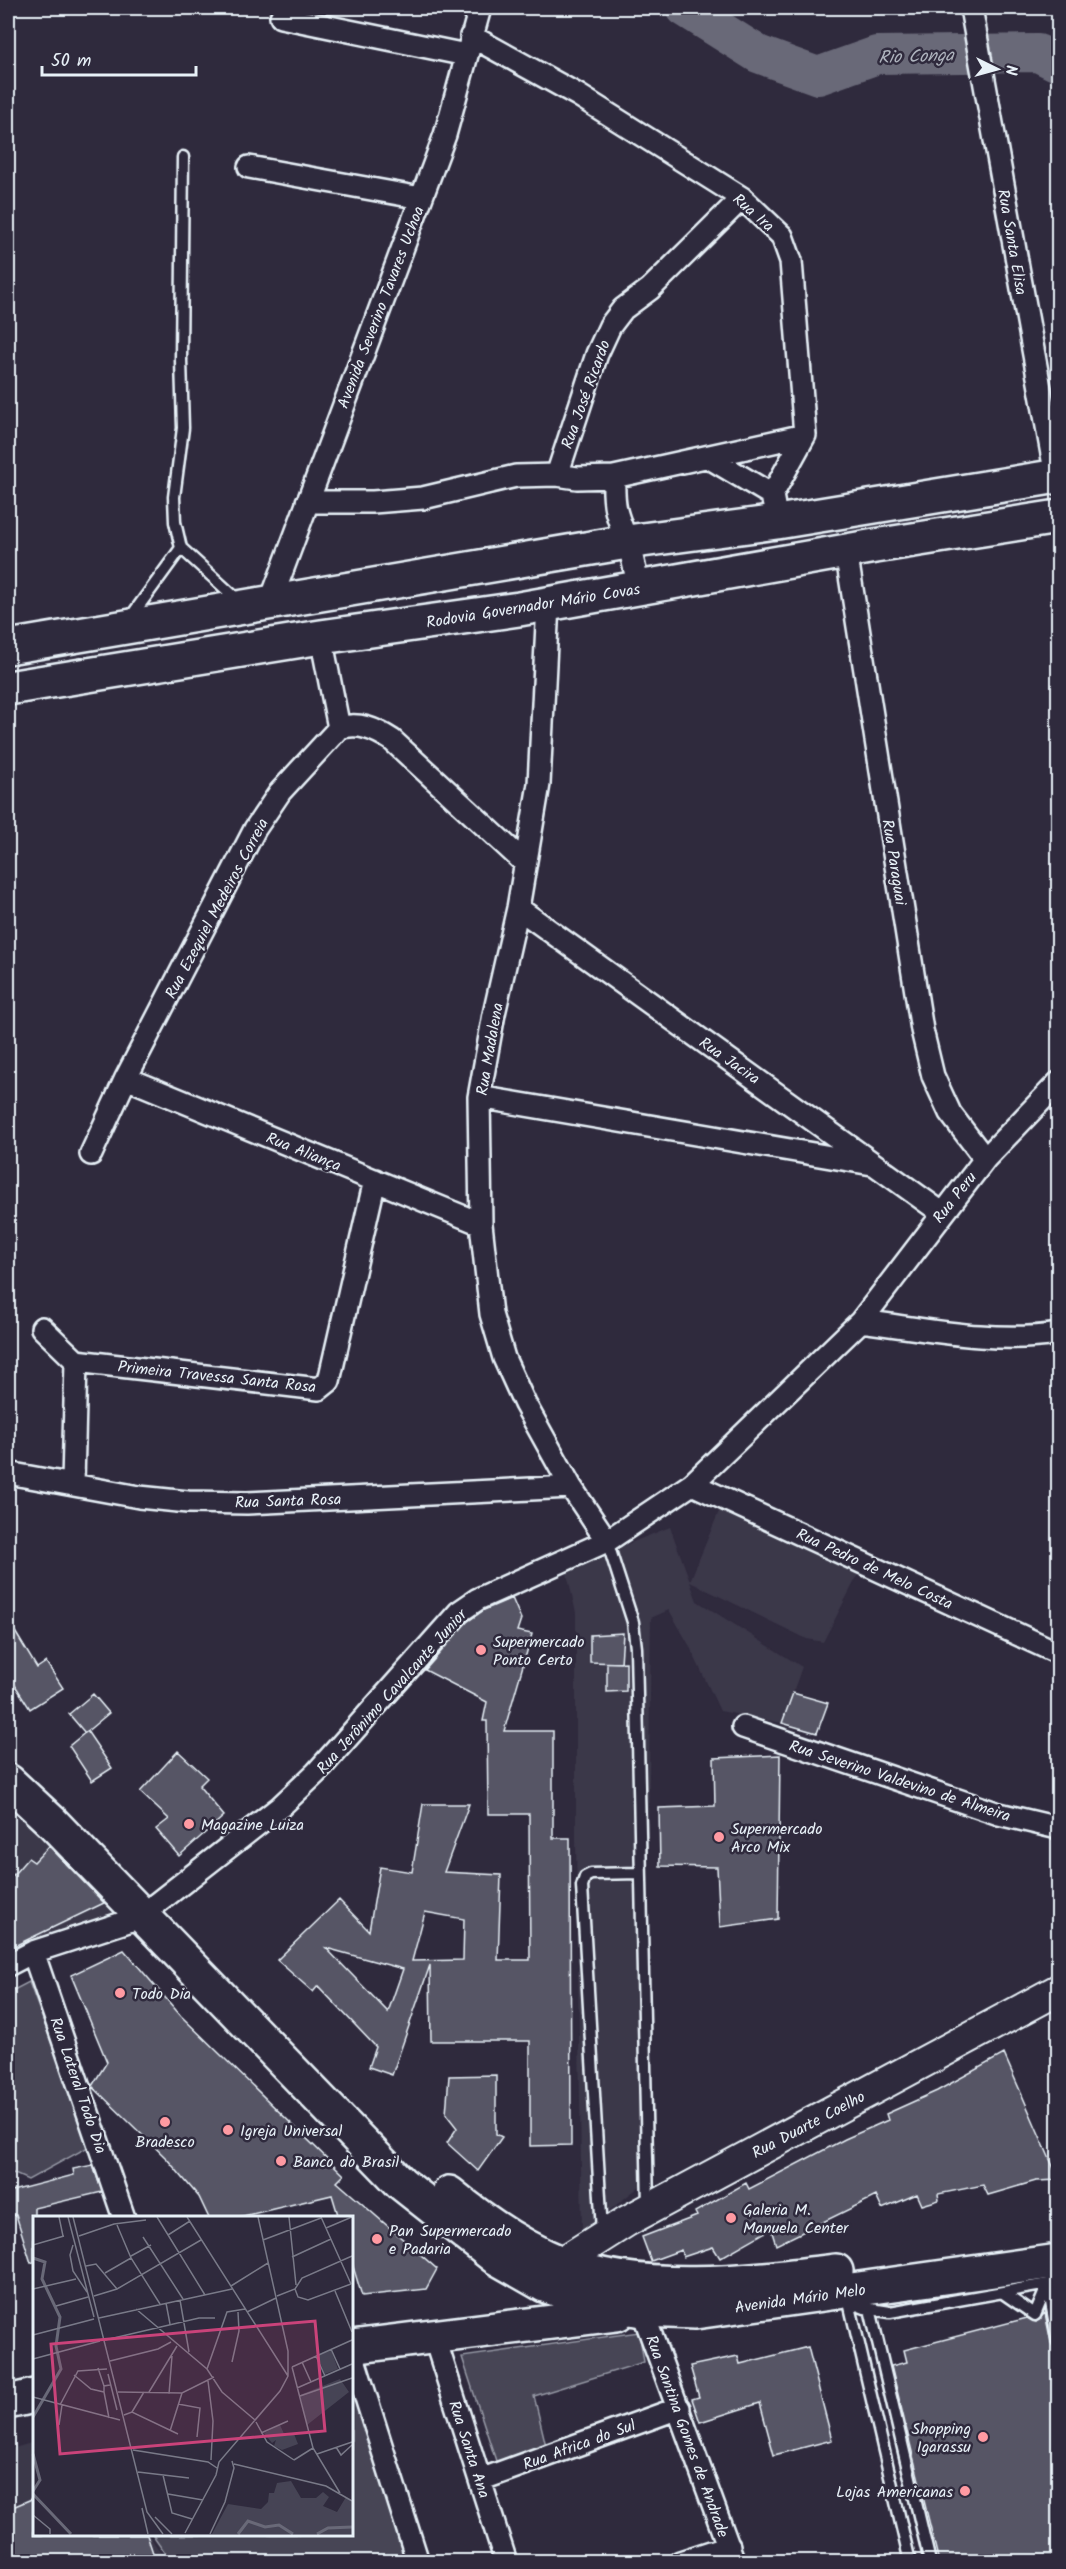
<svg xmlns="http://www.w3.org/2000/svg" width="1066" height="2569" viewBox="0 0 1066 2569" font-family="Kalam,sans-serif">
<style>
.built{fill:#3b3749}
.green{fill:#464455;stroke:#979aa6;stroke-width:1.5}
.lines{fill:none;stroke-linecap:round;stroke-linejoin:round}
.river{stroke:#696978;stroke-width:38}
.building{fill:#575565;stroke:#e8f1f8;stroke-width:1.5;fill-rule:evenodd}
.lane-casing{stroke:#e8f1f8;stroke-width:15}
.street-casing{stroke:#e8f1f8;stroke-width:26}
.secondary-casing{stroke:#e8f1f8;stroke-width:34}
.primary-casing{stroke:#e8f1f8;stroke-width:38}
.highway-casing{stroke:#e8f1f8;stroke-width:38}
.lane{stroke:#2f2a3d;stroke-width:10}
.street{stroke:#2f2a3d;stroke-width:21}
.secondary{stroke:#2f2a3d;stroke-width:30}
.primary{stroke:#2f2a3d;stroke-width:33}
.highway{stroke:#2f2a3d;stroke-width:33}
.poi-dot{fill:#ff9aa2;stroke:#2f2a3d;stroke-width:2}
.labels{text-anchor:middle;stroke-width:5;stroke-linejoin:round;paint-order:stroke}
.street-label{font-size:16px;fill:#e8f1f8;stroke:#2f2a3d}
.poi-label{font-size:16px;fill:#e8f1f8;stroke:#2f2a3d;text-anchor:start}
.water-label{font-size:18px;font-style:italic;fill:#afb4be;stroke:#2f2a3d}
.inset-river{fill:none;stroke:#696978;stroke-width:3}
.inset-road{fill:none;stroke:#797a88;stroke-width:1.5}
.view{fill:#ca437a;fill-opacity:0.15;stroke:#ca437a;stroke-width:3}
.inset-edge{fill:none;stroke:#e8f1f8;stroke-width:3}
</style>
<rect width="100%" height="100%" fill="#2f2a3d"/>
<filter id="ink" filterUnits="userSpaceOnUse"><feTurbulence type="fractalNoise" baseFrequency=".0167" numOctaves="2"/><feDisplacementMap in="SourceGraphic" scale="12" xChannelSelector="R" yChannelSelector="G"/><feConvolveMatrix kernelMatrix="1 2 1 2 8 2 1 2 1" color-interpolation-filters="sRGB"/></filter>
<g filter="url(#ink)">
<path class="built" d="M720 1509 859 1573 823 1642 807 1639 690 1582 697 1601 802 1667 782 1723 720 1711 689 1645 669 1610 651 1618 644 2183 582 2232 576 1841V1613L566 1569 670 1527 690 1581Z
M8 1799 131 1914 8 1957Z
M34 2442V2534L149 2535 166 2561H8V2450Z"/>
<path class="green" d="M29 1982 90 2146 28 2180 8 2171V1993Z
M639 2332 644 2362 534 2396 546 2446 497 2464 462 2357Z
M366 2362 429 2561H171L153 2535 351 2534V2364Z"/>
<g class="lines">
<path class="river" d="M685 8 758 54 818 76 877 55 1038 53 1058 63"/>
</g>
<path class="building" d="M512 1598 521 1619 517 1631 532 1634 504 1731H553V1838H570L571 2145 530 2146V2041H431L430 1965 392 2075 369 2067 376 2047 318 1986 313 1992 277 1960 339 1900 369 1931 380 1867 412 1872 423 1804H469L444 1872 501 1875 498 1960H530L529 1814H488L487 1721H483L487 1702 425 1670 467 1622 484 1610ZM425 1912 464 1919 463 1960 412 1961ZM326 1948 403 1969 388 2012Z
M8 1620 37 1668 46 1662 63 1688 30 1709 8 1674Z
M623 1633 621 1663 590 1662V1635Z
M626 1662V1691L607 1692V1663Z
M793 1693 828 1703 817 1733 782 1723Z
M93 1694 109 1713 85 1733 69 1714Z
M87 1731 112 1768 92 1781 69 1746Z
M178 1751 207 1778 199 1786 224 1816 179 1856 156 1829 169 1819 140 1792Z
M780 1755 778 1919 720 1927 717 1867 660 1866 659 1808 715 1806 714 1758Z
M49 1846 104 1903 8 1949V1881L28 1858 34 1862Z
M124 1950 181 2016 344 2175 337 2182 437 2269 426 2289 362 2296 351 2260V2218H339L332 2195 235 2218H209L199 2197 167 2159 92 2086 107 2062 71 1975Z
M1004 2054 1059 2180 1036 2181 988 2195 983 2185 938 2194 939 2200 922 2205 917 2194 882 2209 876 2196 776 2245 771 2229 720 2258 713 2247 683 2257 681 2250 651 2261 642 2237 697 2216 695 2212 746 2183 749 2189 845 2139 888 2120 886 2114 937 2091Z
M496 2075V2134L502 2137 478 2171 447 2143 457 2128 446 2114 449 2076Z
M93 2165 102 2192 34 2208V2262L31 2263 16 2215 8 2216V2192L74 2175 73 2169Z
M1045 2313 1051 2343 1057 2349 1059 2357V2562H939L891 2366 907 2362 904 2350 1027 2318 1036 2322Z
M808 2347 832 2440 774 2455 760 2403 700 2422 692 2399 699 2397 690 2366 738 2356 740 2364Z
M34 2498V2535H147L156 2562H8V2509Z"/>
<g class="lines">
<defs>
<path id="lane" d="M183 157 181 360 183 428 174 497 175 522 181 548 239 601
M130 618 181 548
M607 1541 633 1622 636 1648 648 2205
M602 2232 582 1886 585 1877 591 1874 640 1873
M1048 2285 1058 2342
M1003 2293 1035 2315 1048 2284
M847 2301 865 2308 890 2312 1048 2284 1058 2278
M849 2302 910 2562
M870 2309 930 2562"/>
<path id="street" d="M971 8 1056 476
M281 17 466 55
M471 36 578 95 742 198 782 236 791 261 805 435 772 495 777 522
M249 167 421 198
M708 457 772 495
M614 477 805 435
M307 502H373L423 498 516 476 557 475
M846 551 922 1030 933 1076 950 1113 985 1159
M639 588C635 573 633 556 627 541 616 514 613 507 614 477L577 478 557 475 597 354 610 326 623 309 650 289 742 198
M270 603 445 135 480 8
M548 604 539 784 518 908 494 1014 479 1097 481 1224 491 1314 504 1358 525 1404 571 1487 607 1541
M339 728C359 722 375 729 392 740L525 863
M518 908 942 1213
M126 1078 481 1224
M479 1097 872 1164
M91 1154 126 1078 255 829 280 792 339 728 321 637
M861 1321C925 1329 994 1344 1058 1334
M42 1328 76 1361 319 1389 329 1381 375 1180
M8 1473 139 1497 188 1502 247 1503 571 1487
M73 1483 76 1361
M692 1484 1058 1653
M743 1727 999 1814 1058 1828
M156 1904 280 1807 316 1773 459 1612 478 1599 607 1541 692 1484 861 1321 985 1159 1058 1083
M33 1952 124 2218
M8 1965 33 1952 141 1917
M642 2310 734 2562
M434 2336 506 2562
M351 2350 418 2562
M480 2480 679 2408
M680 2562 729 2546"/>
<path id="secondary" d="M561 2263 627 2221 1058 1990"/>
<path id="primary" d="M8 1781 51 1821 401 2183 495 2257 544 2285 584 2299 642 2310 695 2312 1058 2261
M449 2193C482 2220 521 2247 561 2263 642 2295 752 2281 836 2271
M351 2347 617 2314
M8 2402 34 2396"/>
<path id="highway" d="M8 647 627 542 777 522 1058 476
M8 688 321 637 519 609 875 546 1058 517"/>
</defs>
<use href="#lane" class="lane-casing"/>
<use href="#street" class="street-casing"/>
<use href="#secondary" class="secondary-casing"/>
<use href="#primary" class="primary-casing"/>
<use href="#highway" class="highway-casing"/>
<use href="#lane" class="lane"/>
<use href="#street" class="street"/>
<use href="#secondary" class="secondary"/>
<use href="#primary" class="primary"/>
<use href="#highway" class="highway"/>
</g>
</g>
<g class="poi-dot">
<circle cx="481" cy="1650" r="6"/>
<circle cx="189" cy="1824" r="6"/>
<circle cx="719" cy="1837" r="6"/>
<circle cx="120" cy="1993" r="6"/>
<circle cx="165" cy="2122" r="6"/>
<circle cx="228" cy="2130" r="6"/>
<circle cx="281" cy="2161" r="6"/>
<circle cx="731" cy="2218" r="6"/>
<circle cx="377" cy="2239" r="6"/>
<circle cx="983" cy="2437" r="6"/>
<circle cx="965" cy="2491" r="6"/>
</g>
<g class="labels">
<g class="street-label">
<text transform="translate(754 212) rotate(41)" y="6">Rua Ira</text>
<text transform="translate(1013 242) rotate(80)" y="6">Rua Santa Elisa</text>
<text transform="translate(380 307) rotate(-69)" y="6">Avenida Severino Tavares Uchoa</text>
<text transform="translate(585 394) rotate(-70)" y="6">Rua José Ricardo</text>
<text transform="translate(533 605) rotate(-9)" y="6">Rodovia Governador Mário Covas</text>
<text transform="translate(895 862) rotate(81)" y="6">Rua Paraguai</text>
<text transform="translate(216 908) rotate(-62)" y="6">Rua Ezequiel Medeiros Correia</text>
<text transform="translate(489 1049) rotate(-80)" y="6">Rua Madalena</text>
<text transform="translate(730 1060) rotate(35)" y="6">Rua Jacira</text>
<text transform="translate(304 1151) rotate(22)" y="6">Rua Aliança</text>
<text transform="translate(954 1197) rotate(-52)" y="6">Rua Peru</text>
<text transform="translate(217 1376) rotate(6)" y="6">Primeira Travessa Santa Rosa</text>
<text transform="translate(288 1500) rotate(-2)" y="6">Rua Santa Rosa</text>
<text transform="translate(875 1568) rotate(25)" y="6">Rua Pedro de Melo Costa</text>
<text transform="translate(391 1691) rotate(-48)" y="6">Rua Jerônimo Cavalcante Junior</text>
<text transform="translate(900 1780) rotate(18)" y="6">Rua Severino Valdevino de Almeira</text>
<text transform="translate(79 2085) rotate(71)" y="6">Rua Lateral Todo Dia</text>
<text transform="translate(808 2124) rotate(-28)" y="6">Rua Duarte Coelho</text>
<text transform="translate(800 2298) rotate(-8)" y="6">Avenida Mário Melo</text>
<text transform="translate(688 2436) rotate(70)" y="6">Rua Santina Gomes de Andrade</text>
<text transform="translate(579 2444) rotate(-20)" y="6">Rua Africa do Sul</text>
<text transform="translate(470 2449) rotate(72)" y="6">Rua Santa Ana</text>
</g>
<g class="poi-label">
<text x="493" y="1647">Supermercado<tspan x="493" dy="18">Ponto Certo</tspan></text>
<text x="201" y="1830">Magazine Luiza</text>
<text x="731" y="1834">Supermercado<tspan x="731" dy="18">Arco Mix</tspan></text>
<text x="132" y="1999">Todo Dia</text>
<text x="240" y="2136">Igreja Universal</text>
<text x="165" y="2147" text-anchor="middle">Bradesco</text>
<text x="293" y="2167">Banco do Brasil</text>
<text x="743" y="2215">Galeria M.<tspan x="743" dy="18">Manuela Center</tspan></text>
<text x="389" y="2236">Pan Supermercado<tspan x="389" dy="18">e Padaria</tspan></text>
<text x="971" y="2434" text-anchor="end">Shopping<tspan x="971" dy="18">Igarassu</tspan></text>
<text x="953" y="2497" text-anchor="end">Lojas Americanas</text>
</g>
<g class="water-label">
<text transform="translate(916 56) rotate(-2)" y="6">Rio Conga</text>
</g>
</g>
<g transform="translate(33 2216)">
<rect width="320" height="320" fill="#2f2a3d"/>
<path d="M298 134 305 153 292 158 284 140ZM307 163 316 176 274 209 267 179ZM247 209 252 220 261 218 265 228 249 234 241 230 243 224 239 227 231 217ZM258 265 268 282H283L290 276 296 281 290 290 304 296 313 281 319 286V318H179L195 288 228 293 235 286 236 277H241L244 267Z" fill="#464455"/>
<path class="inset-river" d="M0 42 12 46 9 63 27 101 23 130 28 153 0 201M0 238 7 264 0 275M0 278 38 318M205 318 215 305 232 311 246 309 260 318M284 318 295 312 319 311"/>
<path class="inset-road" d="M26 1 30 20M35 1 61 101M40 1 114 296 130 318M124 1 172 79M154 1 255 160M256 1 263 69M288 1 318 68M84 9 98 42 127 88M293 12 319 1M135 19 157 5M46 20 81 8 113 4M110 21 150 83M230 24 288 2M0 29 31 20M40 29 37 39 40 55 54 76M98 40 118 29M259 41 298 23M53 50 63 48 84 73M72 57 98 42M198 70 235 47M0 73 43 63M262 73 265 81 275 84 318 68M302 75 319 116M61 80 84 73 168 24M244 80 262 73 269 62 319 40M147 84 156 136M133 87 137 108M23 90 55 81M103 93 174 153 189 176 222 204M214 96 243 82M66 102 199 73M0 119 61 103M72 124 166 102H182M298 133 307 153M283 140 292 160M0 143 67 125M77 145 125 133 138 126M199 146 206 115 205 96M269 146 278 166M259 151 319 124M259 151 280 232 307 277M65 152 71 170M174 153 194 96 212 93M75 158 84 194M41 159 58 173 71 176V170L77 169M175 165 180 205 178 244M264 172 319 148M71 176 76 202M85 176 149 177 181 161M116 176 144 130M136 178 139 140M267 180 319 162M0 181 87 204M145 188 167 192 164 221M27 189 45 155 74 153M99 196 111 176M91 199 99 196 145 218M223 206 234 226 261 244M26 209 29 189M137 215 149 177M228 217 255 205M303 231 308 239 319 229M100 234 175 246 184 252M284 238 319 226M261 244 280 232M201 248 293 270 319 285M105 256 156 262M130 259 139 297 159 303M135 278 170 284M109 292 115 318M0 299 17 313V318M122 301 139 318M152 317 183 259 186 246 247 175 255 160V135L225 1M177 318 192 286 201 252 199 245"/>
<path class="view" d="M282 105 292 215 27 238 18 128Z"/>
<rect width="320" height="320" class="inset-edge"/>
</g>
<rect width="1066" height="2569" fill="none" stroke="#2f2a3d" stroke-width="30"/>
<rect x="15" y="15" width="1036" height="2539" fill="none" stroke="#e8f1f8" stroke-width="2" filter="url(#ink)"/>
<g transform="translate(997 69) rotate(95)" stroke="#2f2a3d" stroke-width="4.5" paint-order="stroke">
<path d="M0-4.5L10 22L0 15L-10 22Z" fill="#e8f1f8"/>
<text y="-9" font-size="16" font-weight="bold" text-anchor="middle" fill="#e8f1f8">N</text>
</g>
<path d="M42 66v9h154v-9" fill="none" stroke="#e8f1f8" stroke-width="3"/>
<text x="51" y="66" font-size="18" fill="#e8f1f8" stroke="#2f2a3d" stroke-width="4.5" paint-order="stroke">50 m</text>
</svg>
